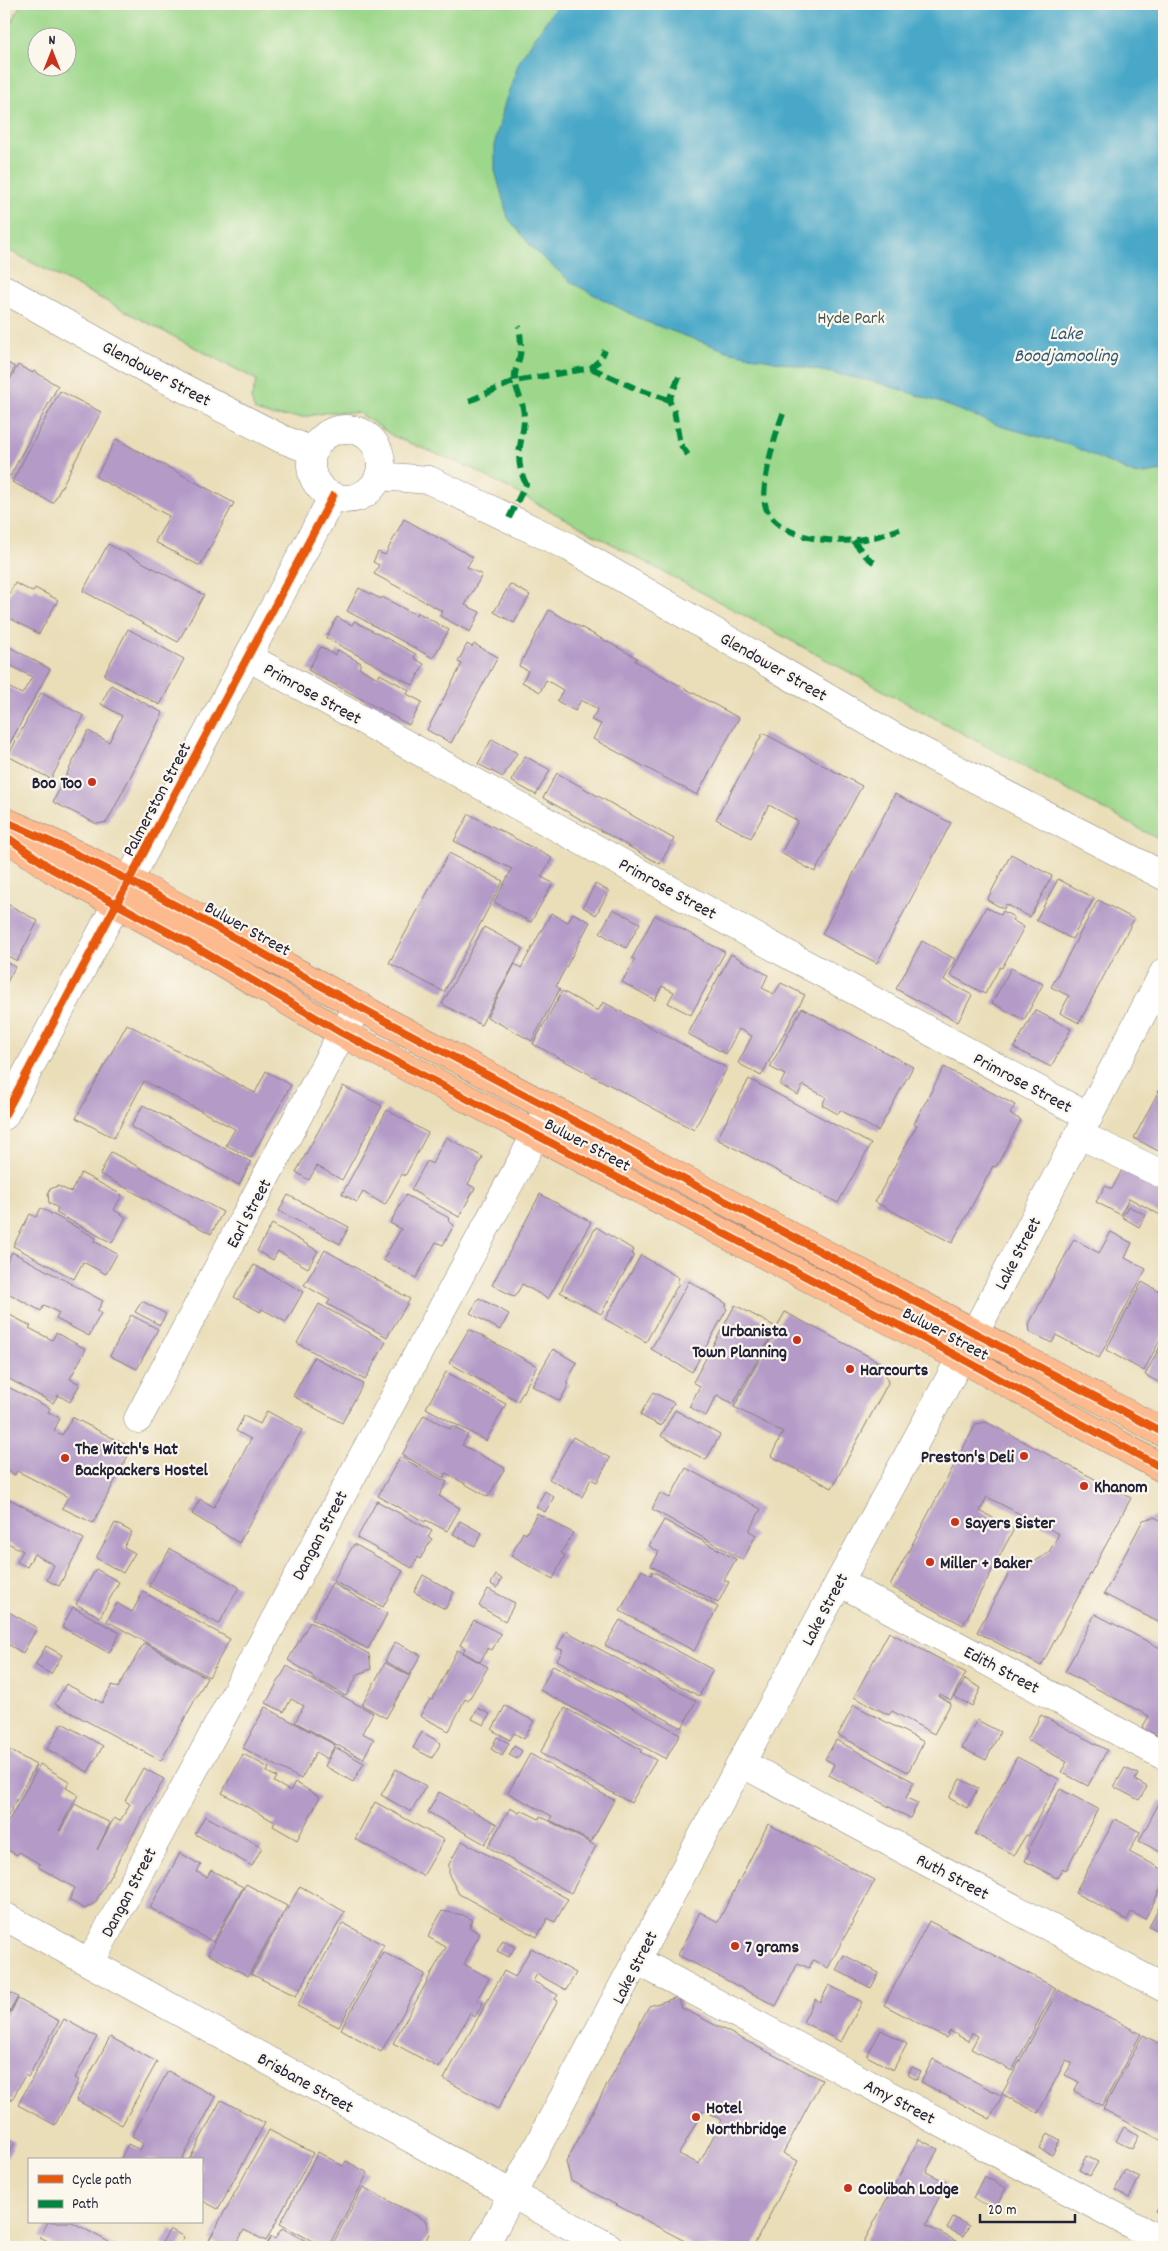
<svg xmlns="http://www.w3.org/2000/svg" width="1168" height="2251" viewBox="0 0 1168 2251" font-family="Dekko,sans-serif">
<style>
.green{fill:#9dd78b;stroke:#607c63;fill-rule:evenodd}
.water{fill:#4aa8c8;stroke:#366582}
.building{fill:#b39ac7;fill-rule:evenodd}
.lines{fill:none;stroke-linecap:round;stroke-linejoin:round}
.minor-casing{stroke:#86807a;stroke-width:29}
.major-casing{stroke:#86807a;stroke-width:29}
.minor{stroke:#fff;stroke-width:28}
.major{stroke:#fcba8e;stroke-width:28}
.quiet{stroke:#00873e;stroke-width:6;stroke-dasharray:12 6;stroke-linecap:butt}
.cycleway-casing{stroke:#fbf7ec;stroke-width:11}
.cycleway{stroke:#e8590c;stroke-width:8}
.poi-dot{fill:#c8321e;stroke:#fbf7ec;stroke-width:2}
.labels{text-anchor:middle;stroke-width:4.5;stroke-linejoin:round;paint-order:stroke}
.park-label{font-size:18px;fill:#475853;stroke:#fbf7ec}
.street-label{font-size:18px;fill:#22223b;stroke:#fbf7ec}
.poi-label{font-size:18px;font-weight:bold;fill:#22223b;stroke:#fbf7ec;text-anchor:start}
.water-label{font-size:19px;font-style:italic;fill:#325873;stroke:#fbf7ec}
</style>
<rect width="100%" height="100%" fill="#fbf7ec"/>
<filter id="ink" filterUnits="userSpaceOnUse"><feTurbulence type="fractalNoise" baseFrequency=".02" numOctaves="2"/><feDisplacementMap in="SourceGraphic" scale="10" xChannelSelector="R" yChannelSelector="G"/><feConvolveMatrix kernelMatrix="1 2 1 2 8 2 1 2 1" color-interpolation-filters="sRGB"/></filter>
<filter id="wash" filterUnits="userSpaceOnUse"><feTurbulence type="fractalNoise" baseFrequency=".0096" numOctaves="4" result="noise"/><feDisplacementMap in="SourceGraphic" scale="20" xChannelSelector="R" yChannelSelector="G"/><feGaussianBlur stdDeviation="1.12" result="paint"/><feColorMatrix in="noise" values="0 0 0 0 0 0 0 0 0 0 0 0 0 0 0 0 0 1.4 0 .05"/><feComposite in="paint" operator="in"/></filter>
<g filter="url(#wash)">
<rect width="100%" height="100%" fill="#eadeb9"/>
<path class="green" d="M21 4H1164V842L473 469 393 436 359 413 329 412 303 417 273 416 255 411 251 399 257 380 8 250 4 256V37ZM38 38H68V68H38Z"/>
<path class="water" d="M558 4H1164V471L1136 475 1072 446 1000 426 941 403 879 383 727 351 644 321 572 283 534 250 508 218 495 170V142L505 102 520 59Z"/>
<g id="blocks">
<path class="building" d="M4 361 15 367 4 388Z
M18 365 33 373 34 371 58 386 10 476 4 473V391Z
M60 391 101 412 53 503 12 482Z
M116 439 234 503 200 566 155 542 169 516 96 477Z
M404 519 473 557 467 567 482 575 465 605 480 612 470 632 440 616 442 611 374 574 379 565 373 562 378 552 385 555Z
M108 544 204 595 178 642 83 591Z
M15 583 33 592 35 588 58 600 39 634 4 615V604Z
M510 584 530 595 514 623 494 612Z
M359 588 381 599 382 597 416 615 417 612 449 630 433 658 347 611Z
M549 610 637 658 635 661 739 718 697 795 593 739 601 724 591 720 598 709 581 700 575 711 557 701 563 690 546 680 540 692 522 682 528 671 519 666Z
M337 617 352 625 354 621 416 654 414 658 424 664 413 685 326 638Z
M128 629 184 659 160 705 104 675Z
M467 644 472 647 474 644 498 657 451 743 427 730 462 664 458 662Z
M6 645 50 669 4 754V685L22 694 32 677 4 662V649Z
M321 647 335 655 338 650 361 663 359 668 378 678 380 674 409 690 407 694 422 702 409 725 308 670Z
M111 685 163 713 107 822 97 824 53 802 88 731 109 742 122 716 101 704Z
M41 693 84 716 51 779 8 756Z
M763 733 862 786 815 872 781 853 798 821 769 805 751 838 716 819Z
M492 739 517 753 503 777 478 764Z
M525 756 550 770 536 795 511 781Z
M557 773 674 839 660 864 543 798Z
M895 794 951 823 877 963 822 934Z
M469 814 552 858 541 877 553 883 531 922 494 902 512 869 454 841Z
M449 853 503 881 444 992 389 963Z
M1011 854 1052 876 1030 917 1006 904 1004 909 987 900Z
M1058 879 1094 898 1072 939 1036 920Z
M595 884 609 891 596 915 583 907Z
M1098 900 1134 919 1079 1023 1060 1013 1069 996 1051 987Z
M4 902 38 921 17 961 4 954Z
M986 907 1001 915 1003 911 1014 917 1012 920 1024 927 1002 968 1000 967 985 994 950 975Z
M613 909 640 923 626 948 600 933Z
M551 913 568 922 573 913 590 922 556 986 560 989 532 1041 487 1017 515 964 521 968Z
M655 915 725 952 691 1015 668 1003 674 992 662 986 655 1000 622 982 635 960 632 958Z
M484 927 523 948 481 1025 442 1004Z
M922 941 955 959 944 980 972 995 958 1022 896 989Z
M731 954 768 975 762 988 774 994 781 983 805 995 761 1076 738 1063 752 1036 739 1029 726 1054 688 1034Z
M4 961 15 967 4 988Z
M1011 968 1043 984 1024 1020 992 1003Z
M562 991 598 1011 603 1002 727 1068 694 1130 533 1044Z
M802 1008 913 1067 878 1131 840 1110 838 1114 822 1105 826 1097 803 1085 798 1095 780 1085 785 1075 770 1067Z
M1035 1010 1071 1029 1051 1067 1014 1048Z
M127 1024 255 1093 266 1071 291 1085 251 1158 226 1145 235 1129 144 1081 114 1138 76 1118Z
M944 1067 1015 1105 1010 1114 1021 1120 996 1167 993 1166 952 1243 875 1202 917 1125 914 1124Z
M749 1079 871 1144 838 1203 717 1139Z
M1164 1081V1154L1134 1138Z
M343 1086 382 1106 342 1180 317 1166 309 1180 296 1172Z
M143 1105 251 1162 239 1185 131 1127Z
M387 1110 428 1133 405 1176 402 1174 385 1205 363 1192 357 1202 342 1194Z
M446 1137 483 1157 468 1184 475 1188 459 1217 411 1190 427 1161 432 1164Z
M111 1152 223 1212 211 1234 100 1174Z
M1125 1164 1164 1185V1217L1129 1198 1121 1215 1096 1202 1105 1186 1112 1189Z
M81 1173 122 1195 114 1210 126 1217 112 1243 56 1213 58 1208 49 1203 48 1193 50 1189 58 1186 71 1192Z
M540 1194 591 1222 548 1299 522 1284 515 1297 492 1285Z
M288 1195 349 1227 340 1244 279 1211Z
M406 1195 449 1218 448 1221 454 1225 443 1245 436 1242 416 1278 383 1260 401 1229 390 1223Z
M1128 1206 1146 1215 1139 1227 1122 1217Z
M41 1208 96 1238 94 1241 117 1254 106 1274 83 1262 74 1279 13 1246 30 1214 36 1217Z
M272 1224 318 1251 308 1268 278 1251 273 1260 257 1251Z
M596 1227 634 1250 632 1254 634 1255 601 1314 560 1292Z
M1111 1232 1132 1243 1125 1258 1146 1269 1099 1358 1056 1335 1052 1343 1030 1332 1029 1324 1074 1239 1099 1253Z
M325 1250 410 1299 387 1337 327 1304 330 1300 304 1285Z
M12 1252 103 1301 97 1311 101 1313 89 1336 56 1319 59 1313 44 1305 41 1311 4 1291V1268Z
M641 1255 679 1278 677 1282 679 1283 646 1342 605 1319Z
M254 1265 303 1292 286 1322 262 1309 260 1312 234 1297Z
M689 1281 727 1304 725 1307 727 1309 692 1372 651 1349Z
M1142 1282 1164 1294V1332L1144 1371 1106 1350Z
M479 1298 509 1314 500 1330 470 1313Z
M142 1301 166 1314 160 1325 135 1312Z
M319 1304 386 1342 365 1380 297 1343Z
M735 1305 776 1327 733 1404 717 1395 706 1416 689 1407 700 1386 693 1382Z
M785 1312 883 1364 888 1383 832 1488 771 1456 783 1432 734 1407Z
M6 1313 31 1326 29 1328 52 1340 56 1333 86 1349 70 1379 80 1384 70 1402 58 1395 53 1403 4 1376V1317Z
M131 1315 158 1329 137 1369 110 1356Z
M469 1329 537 1366 518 1401 449 1363Z
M1164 1339V1385L1145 1375Z
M553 1349 577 1363 566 1383 569 1384 560 1401 532 1386Z
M314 1357 363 1384 342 1423 293 1396Z
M446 1372 506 1404 486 1441 426 1408Z
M4 1385 50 1408 48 1412 60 1418 54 1431 62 1435 72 1417 132 1448 93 1523 62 1508 68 1497 17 1471 15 1475 4 1468Z
M653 1392 674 1403 661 1426 640 1415Z
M675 1410 720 1435 706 1460 661 1436Z
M267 1411 302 1430 239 1543 192 1514 200 1499 214 1507 251 1439 236 1431 244 1416 260 1424Z
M424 1415 450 1429 452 1426 468 1435 462 1445 505 1468 488 1497 446 1473 444 1478 402 1455Z
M986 1422 1131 1498 1041 1666 977 1632 1017 1558 1030 1565 1049 1552 1059 1534 987 1497 980 1511 1014 1529 963 1625 890 1586 976 1424Z
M573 1437 610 1458 597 1482 591 1479 582 1497 549 1479Z
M400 1457 447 1482 439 1496 460 1508 447 1531 426 1520 425 1522 378 1496Z
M686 1468 761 1509 749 1531 756 1535 743 1560 652 1509 660 1493 670 1498Z
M545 1491 554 1497 545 1512 536 1507Z
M4 1496 84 1539 59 1586 47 1580 54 1565 34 1554 27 1567 17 1562 23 1551 4 1541Z
M377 1501 432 1531 428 1537 432 1539 420 1559 418 1557 412 1568 357 1538Z
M537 1513 573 1533 561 1553 565 1555 553 1579 511 1556 523 1532 526 1534Z
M1154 1517 1164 1522V1625L1104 1594 1143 1520Z
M664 1520 736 1559 724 1580 729 1582 718 1603 651 1566 659 1552 649 1546Z
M460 1521 482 1533 475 1546 453 1534Z
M115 1523 132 1532 124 1547 135 1553 123 1573 96 1558Z
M354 1544 403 1571 383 1607 333 1581Z
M170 1549 239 1587 219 1624 149 1586Z
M96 1569 119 1582 100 1617 76 1604Z
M642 1570 651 1575 652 1571 718 1607 694 1651 620 1611Z
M423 1575 454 1592 445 1609 414 1592Z
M496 1575 502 1579 497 1588 491 1584Z
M332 1583 387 1614 368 1649 312 1619Z
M488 1589 515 1603 505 1621 479 1606Z
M143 1592 230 1639 209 1677 107 1621 117 1603 132 1612Z
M73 1607 120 1633 109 1653 62 1627Z
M7 1611 37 1628 23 1653 4 1642V1618Z
M1095 1614 1164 1650V1739L1142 1728 1149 1716 1065 1672Z
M474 1620 501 1634 492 1650 488 1648 480 1662 463 1652 465 1648 460 1645Z
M620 1620 713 1670 699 1696 605 1645Z
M310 1622 369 1654 371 1669 358 1674 346 1696 312 1677V1675L288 1660Z
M566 1631 696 1701 682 1728 557 1660 563 1650 557 1648Z
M889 1632 966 1673 951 1700 940 1694 939 1696 951 1703 934 1734 892 1711 889 1715 854 1697Z
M395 1642 421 1655 410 1675 385 1661Z
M144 1643 207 1678 161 1761 55 1704 66 1684 102 1703 112 1685 118 1688Z
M46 1646 62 1655 51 1674 35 1665Z
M457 1650 488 1667 468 1701 465 1699 449 1731 420 1716 430 1699 432 1700Z
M385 1663 410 1676 386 1718 362 1705Z
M553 1665 680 1734 666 1759 540 1690Z
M287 1666 373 1713 362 1733 374 1739 363 1759 295 1722 304 1706 291 1699 284 1712 266 1703Z
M965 1679 981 1688 972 1706 955 1697Z
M854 1705 924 1742 908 1772 838 1735Z
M505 1706 534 1721 524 1739 514 1733 510 1740 492 1730Z
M265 1707 335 1745 327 1759 316 1752 301 1779 243 1748Z
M478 1708 490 1714 484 1725 472 1719Z
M565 1708 642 1750 640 1752 656 1760 631 1803 540 1753Z
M1041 1715 1107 1750 1088 1786 1061 1772 1067 1762 1027 1740Z
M977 1720 1000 1732 986 1760 962 1748Z
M62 1723 103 1746 88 1772 47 1749Z
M422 1732 441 1743 432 1758 413 1748Z
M497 1737 509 1743 502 1756 491 1749Z
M836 1740 914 1782 906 1798 918 1803 910 1818 829 1775 834 1764 825 1759Z
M514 1746 522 1751 517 1759 509 1755Z
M4 1747 36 1765 4 1823Z
M335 1747 364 1763 353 1782 325 1766Z
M243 1754 269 1768 267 1772 277 1777 274 1782 290 1791 295 1782 320 1797 297 1840 273 1826 275 1822 222 1793Z
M530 1754 614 1800 591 1842 550 1820 552 1816 508 1793Z
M1017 1757 1059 1779 1028 1836 1026 1835 1014 1855 975 1834Z
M40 1764 69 1781 66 1788 78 1795 59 1830 60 1831 75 1804 110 1823 97 1850 114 1818 120 1821 130 1804 125 1801 143 1768 164 1779 95 1903 85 1909 69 1900 75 1888 38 1867 40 1864 19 1852 17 1855 4 1848V1829Z
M1125 1768 1138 1774 1135 1780 1147 1787 1139 1800 1114 1787Z
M396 1769 426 1786 411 1812 381 1795Z
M960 1779 978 1788 967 1808 949 1798Z
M1060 1789 1098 1809 1066 1870 1063 1868 1057 1878 1025 1861 1030 1851 1028 1849Z
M439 1792 497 1824 485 1844 428 1812Z
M1160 1801 1164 1803V1854L1139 1841Z
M375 1802 444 1840 423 1876 355 1839Z
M510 1808 519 1813 521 1810 539 1819 540 1816 596 1846 571 1893 488 1847Z
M205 1816 262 1847 252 1866 195 1834Z
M1115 1819 1140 1832 1129 1852 1164 1870V1882L1145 1919 1131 1912 1127 1920 1075 1893Z
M768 1824 875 1880 828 1968 813 1960 809 1968 798 1963 776 2006 678 1955 700 1912 718 1922Z
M462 1841 568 1899 555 1922 548 1918 537 1937 459 1894 449 1875V1864Z
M180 1853 201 1865 197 1872 207 1877 211 1870 243 1887 213 1942 150 1908Z
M246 1884 287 1906 248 1976 208 1954Z
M300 1886 345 1912 296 1996 251 1974Z
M1164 1898V1934L1149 1926Z
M442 1911 463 1915 473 1920 469 1927 480 1934 464 1964 489 1978 477 2000 483 2003 475 2017 470 2013 439 2068 393 2043 446 1947 428 1937Z
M929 1921 1056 1988 1012 2071 971 2049 978 2036 972 2033 968 2041 950 2031 946 2038 884 2005Z
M343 1923 384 1945 339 2027 297 2006Z
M503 1940 515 1947 509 1957 497 1951Z
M531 1948 576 1973 566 1990 537 1974 533 1981 558 1995 555 1999 558 2001 498 2109 444 2079 504 1971 515 1977Z
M383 1952 425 1974 381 2052 341 2029Z
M844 1955 879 1973 871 1988 836 1970Z
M829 1985 862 2002 841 2042 803 2022 815 1999 820 2002Z
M4 1989 18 1997 4 2022Z
M1058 1990 1141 2034 1102 2106 1074 2091 1079 2082 1065 2075 1072 2063 1066 2060 1038 2113 1002 2094Z
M678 1997 682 2008 822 2080 783 2153 798 2161 753 2247H696L571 2181 566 2162 649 2006ZM703 2110 722 2120 699 2164 679 2154Z
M18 1999 59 2021 28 2077 25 2075 12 2100 4 2096V2024Z
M64 2019 97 2037 75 2078 79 2080 55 2125 18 2105Z
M881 2030 907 2044 893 2070 867 2056Z
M1143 2035 1164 2046V2142L1103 2109Z
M110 2037 157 2062 122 2125 76 2100Z
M933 2059 1002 2096 990 2119 921 2082Z
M912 2067 921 2071 917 2080 908 2075Z
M168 2071 216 2097 182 2160H120L128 2144 140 2150 144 2143 132 2136Z
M221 2100 265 2123 218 2209 201 2200V2160H189Z
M1124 2127 1139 2136 1132 2149 1116 2141Z
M269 2130 313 2153 266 2241 244 2230 235 2247H222L209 2240Z
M1048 2133 1060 2140 1052 2155 1040 2149Z
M4 2136 15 2142 4 2163Z
M919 2139 938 2149 926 2172 946 2182 926 2225 967 2247H861Z
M318 2152 343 2166 346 2161 368 2173 328 2247H324L280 2224Z
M1086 2156 1098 2162 1090 2176 1079 2170Z
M1125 2170 1140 2177 1129 2198 1115 2190Z
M984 2176 1006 2188 995 2209 973 2198Z
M363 2187 426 2221 429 2234 422 2247H331Z
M1164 2196V2215L1156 2211Z
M953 2217 969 2226 963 2236 947 2228Z
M48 2222H72L118 2247H59L40 2237Z
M282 2228 317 2247H265L271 2237 275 2239Z
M170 2229 184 2237 179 2247H168L161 2244Z"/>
</g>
</g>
<g filter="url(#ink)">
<use href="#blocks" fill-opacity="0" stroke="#86807a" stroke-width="1"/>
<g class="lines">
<defs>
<path id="minor" d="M4 289 139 365 282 439 313 451
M311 464a35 35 0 1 1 70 0a35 35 0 1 1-70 0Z
M379 476 429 480 569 547 898 739 1164 876
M248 657 785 953 1089 1117
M4 1116 333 496
M1080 1135 1164 1175
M138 1419 342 1033 359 1006
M839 1582 1164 1756
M741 1763 1164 1988
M4 1916 609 2247
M636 1960 1164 2242
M90 1963 550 1108
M484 2247 741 1763 982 1319 1164 972"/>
<path id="major" d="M4 821C139 879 265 957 395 1026 651 1162 908 1298 1164 1433
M4 835 52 869 185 941 342 1033 961 1358 1164 1469"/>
</defs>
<use href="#minor" class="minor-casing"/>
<use href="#major" class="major-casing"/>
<use href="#minor" class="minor"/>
<use href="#major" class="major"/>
<path class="quiet" d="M591 368 637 389 669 400
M679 377 669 400 674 411 680 444 691 459
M469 401 515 381 591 368 600 360 605 350
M783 414C775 435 761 483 765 504 772 537 828 543 855 540 871 539 885 534 900 529
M509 518 526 484C510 451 528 436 523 408 521 397 514 387 515 375 515 370 518 365 519 360 522 349 521 337 519 326
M853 541 867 557 876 564"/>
<defs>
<path id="cycleway" d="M4 821C139 879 265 957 395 1026 651 1162 908 1298 1164 1433
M4 835 52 869 185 941 342 1033 961 1358 1164 1469
M4 1116 333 496"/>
</defs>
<use href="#cycleway" class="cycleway-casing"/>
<use href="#cycleway" class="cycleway"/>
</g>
</g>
<g class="poi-dot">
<circle cx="92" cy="782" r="5"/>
<circle cx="797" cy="1340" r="5"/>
<circle cx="850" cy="1369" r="5"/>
<circle cx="1024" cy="1456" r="5"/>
<circle cx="65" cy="1458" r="5"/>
<circle cx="1084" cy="1486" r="5"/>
<circle cx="955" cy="1522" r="5"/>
<circle cx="930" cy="1562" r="5"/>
<circle cx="735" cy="1946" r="5"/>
<circle cx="696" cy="2117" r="5"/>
<circle cx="848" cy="2188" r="5"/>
</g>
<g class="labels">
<g class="park-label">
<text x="851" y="323">Hyde Park</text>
</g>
<g class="street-label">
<text transform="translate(157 373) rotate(28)" y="6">Glendower Street</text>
<text transform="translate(774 666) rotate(30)" y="6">Glendower Street</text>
<text transform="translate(313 693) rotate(29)" y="6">Primrose Street</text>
<text transform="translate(156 799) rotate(-62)" y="6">Palmerston Street</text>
<text transform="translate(668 888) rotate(29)" y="6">Primrose Street</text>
<text transform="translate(248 928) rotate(29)" y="6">Bulwer Street</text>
<text transform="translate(1023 1082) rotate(28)" y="6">Primrose Street</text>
<text transform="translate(588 1144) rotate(28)" y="6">Bulwer Street</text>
<text transform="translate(248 1213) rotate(-62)" y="6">Earl Street</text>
<text transform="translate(1017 1253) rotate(-62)" y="6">Lake Street</text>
<text transform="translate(946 1333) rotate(28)" y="6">Bulwer Street</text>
<text transform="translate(319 1535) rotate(-62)" y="6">Dangan Street</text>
<text transform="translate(824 1609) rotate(-62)" y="6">Lake Street</text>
<text transform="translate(1002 1669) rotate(28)" y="6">Edith Street</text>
<text transform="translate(953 1876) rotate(28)" y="6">Ruth Street</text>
<text transform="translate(128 1892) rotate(-62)" y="6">Dangan Street</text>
<text transform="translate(634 1967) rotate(-63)" y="6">Lake Street</text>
<text transform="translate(306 2082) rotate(29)" y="6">Brisbane Street</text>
<text transform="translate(900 2101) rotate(28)" y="6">Amy Street</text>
</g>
<g class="poi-label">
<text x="82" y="788" text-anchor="end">Boo Too</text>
<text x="787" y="1336" text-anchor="end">Urbanista<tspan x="787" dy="21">Town Planning</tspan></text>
<text x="860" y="1375">Harcourts</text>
<text x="75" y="1454">The Witch's Hat<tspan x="75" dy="21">Backpackers Hostel</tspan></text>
<text x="1014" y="1462" text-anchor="end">Preston's Deli</text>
<text x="1094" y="1492">Khanom</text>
<text x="965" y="1528">Sayers Sister</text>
<text x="940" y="1568">Miller + Baker</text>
<text x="745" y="1952">7 grams</text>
<text x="706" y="2113">Hotel<tspan x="706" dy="21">Northbridge</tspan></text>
<text x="858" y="2194">Coolibah Lodge</text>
</g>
<g class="water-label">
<text x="1066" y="339">Lake<tspan x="1066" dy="22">Boodjamooling</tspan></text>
</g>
</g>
<rect width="1168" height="2251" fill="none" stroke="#fbf7ec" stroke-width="20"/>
<rect x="28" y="2158" width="175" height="65" fill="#fbf7ec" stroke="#a4a2a5"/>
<rect x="38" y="2175" width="25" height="8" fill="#e8590c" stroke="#a4a2a5"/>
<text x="72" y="2184" font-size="15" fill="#22223b">Cycle path</text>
<rect x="38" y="2200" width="25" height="8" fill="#00873e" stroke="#a4a2a5"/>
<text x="72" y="2208" font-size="15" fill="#22223b">Path</text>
<g transform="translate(52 52)"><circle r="24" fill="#fbf7ec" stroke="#a4a2a5"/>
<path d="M0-4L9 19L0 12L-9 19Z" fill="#c8321e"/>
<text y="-8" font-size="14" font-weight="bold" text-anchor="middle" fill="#22223b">N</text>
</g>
<path d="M980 2214v8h95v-8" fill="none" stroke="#22223b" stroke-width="2.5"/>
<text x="988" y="2214" font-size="15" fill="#22223b" stroke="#fbf7ec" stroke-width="4" paint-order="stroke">20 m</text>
</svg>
